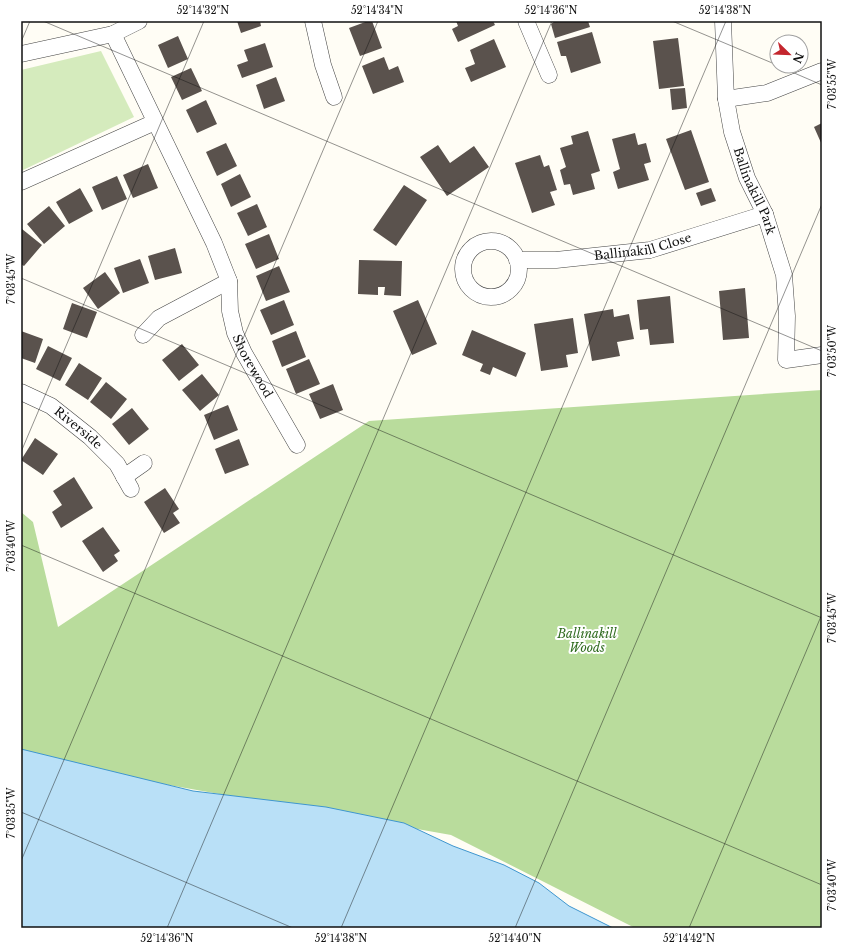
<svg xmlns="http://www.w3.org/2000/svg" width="843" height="949" viewBox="0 0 843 949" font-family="'Libre Baskerville',serif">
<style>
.green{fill:#d5ebbd}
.forest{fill:#b9dc9c}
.water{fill:#b9e0f7;stroke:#3f96cf}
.building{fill:#5a524d}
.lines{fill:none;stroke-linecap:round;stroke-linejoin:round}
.minor-casing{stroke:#444;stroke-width:17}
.minor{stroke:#fff;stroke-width:16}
.ticks{fill:none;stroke:#111;stroke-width:1;stroke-opacity:0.45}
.labels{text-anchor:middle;stroke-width:4;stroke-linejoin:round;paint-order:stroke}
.street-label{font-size:12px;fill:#111;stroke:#fff}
.park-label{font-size:12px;font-style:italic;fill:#2f6b1f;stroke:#fff}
.neatline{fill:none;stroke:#111;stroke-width:1.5}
.ticks-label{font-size:10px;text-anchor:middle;fill:#111}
</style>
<rect width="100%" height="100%" fill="#fffdf5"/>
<path class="green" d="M101 51 134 117 21 171V70Z"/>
<path class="forest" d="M822 390V928H635L451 835 84 770 21 758V512L33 522 58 627 369 421Z"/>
<path class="water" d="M21 749 193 791 326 807 404 823 453 846 504 865 539 883 569 906 613 928H21Z"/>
<path class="building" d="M237 21H260L261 26 241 33Z
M368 21H372L382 48 360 56 349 28Z
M456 21H493L495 25 458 42 452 29 458 26Z
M555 21H588L590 27 555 38 551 24Z
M592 32 601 63 571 73 566 56H561L557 42Z
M178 36 188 59 168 68 158 45Z
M678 38 684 86 659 89 653 41Z
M494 39 506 67 471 82 465 68 475 64 470 50Z
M265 43 273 67 242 78 237 65 248 61 244 50Z
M384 57 389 70 398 66 404 82 373 94 362 66Z
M191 68 202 91 182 100 171 77Z
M276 77 285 101 264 109 256 85Z
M685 88 687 108 672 110 670 89Z
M206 100 217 124 197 133 186 110Z
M822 123V145L814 127Z
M691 130 709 182 685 190 666 139Z
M588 131 600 171 591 174 595 189 573 195 570 184 564 185 560 170 566 167 560 148 573 144 571 136Z
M635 133 638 145 646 143 651 162 644 164 649 180 618 189 613 172 620 169 612 139Z
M226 143 237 166 217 176 206 152Z
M438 145 450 163 474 146 489 167 447 196 420 157Z
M540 155 544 167 549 165 557 190 550 192 555 205 532 213 515 163Z
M148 164 158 188 133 198 123 175Z
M240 174 251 197 231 207 221 184Z
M117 176 127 199 102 210 92 187Z
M404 185 427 200 396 246 373 230Z
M80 188 93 211 69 224 56 202Z
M711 188 716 201 701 206 696 193Z
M257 204 267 227 248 236 237 213Z
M49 206 65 226 44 244 27 224Z
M21 229H22L42 245 24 266 21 264Z
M269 234 279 259 256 269 245 244Z
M175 248 182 273 155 280 148 256Z
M140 259 149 283 123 293 114 268Z
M359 260 402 261 401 296 384 295 385 287H378V295L358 294Z
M279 266 290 292 266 301 256 276Z
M105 272 120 293 98 309 83 288Z
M745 288 749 338 723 340 719 291Z
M670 296 674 343 650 345 648 329 640 330 637 300Z
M284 300 294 325 271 335 260 310Z
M418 300 437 344 412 355 393 311Z
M72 303 97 312 87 338 63 329Z
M613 309 614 317 629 314 634 339 617 342 620 356 592 361 584 314Z
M573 318 578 353 566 355 568 367 541 371 534 324Z
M472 330 526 353 516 377 493 367 490 375 480 371 483 364 462 355Z
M21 331 43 339 35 363 21 358Z
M296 331 306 357 282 367 272 341Z
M182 344 199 365 179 381 162 360Z
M48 346 72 358 60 381 36 369Z
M309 359 320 384 296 394 286 369Z
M79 363 102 378 88 400 65 385Z
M202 374 219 395 200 411 182 390Z
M106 382 127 399 111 419 90 402Z
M333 384 343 410 320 419 309 394Z
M228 405 238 430 214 440 204 415Z
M132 408 149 429 129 445 112 424Z
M35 438 58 454 43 475 21 460Z
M239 439 249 465 225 474 215 449Z
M74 477 93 508 61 528 52 512 62 505 53 491Z
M165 488 179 509 173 513 180 523 164 533 144 502Z
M103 527 120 551 114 555 118 561 103 572 82 541Z"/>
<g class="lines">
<defs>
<g id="minor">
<path d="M313 21 323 65 334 97"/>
<path d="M526 21 549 75"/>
<path id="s1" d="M723 21 726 99 732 132 747 178 765 214 784 275 787 316 786 360 822 355"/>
<path id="s2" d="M113 34 214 243 229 281 230 311 235 333 244 353 297 445"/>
<path d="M21 54 113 34 139 21"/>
<path d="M726 99 767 93 822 71"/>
<path d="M21 182 155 122"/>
<circle cx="491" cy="269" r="28"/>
<path id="s3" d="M517 260H556L650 250 765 214"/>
<path d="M143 335 159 318 229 281"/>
<path id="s4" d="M21 392 51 406 90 437 117 464 131 489"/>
<path d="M124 477 144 463"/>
</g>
</defs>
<use href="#minor" class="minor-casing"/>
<use href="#minor" class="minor"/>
</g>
<path class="ticks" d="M43 21 822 351M672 21 777 65M21 42 30 21M778 66 822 85M21 278 822 618M21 452 204 21M21 545 822 885M21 812 293 928M21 861 378 21M167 928 552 21M341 928 726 21M515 928 822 204M689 928 822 614"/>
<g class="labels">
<g class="street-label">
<text dy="4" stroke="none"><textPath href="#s1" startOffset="175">Ballinakill Park</textPath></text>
<text dy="4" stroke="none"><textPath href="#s3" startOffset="127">Ballinakill Close</textPath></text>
<text dy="4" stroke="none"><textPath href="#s2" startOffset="363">Shorewood</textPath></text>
<text dy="4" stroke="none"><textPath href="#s4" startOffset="68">Riverside</textPath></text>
</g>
<g class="park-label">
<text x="587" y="638">Ballinakill<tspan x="587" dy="14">Woods</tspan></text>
</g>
</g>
<rect width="843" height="949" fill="none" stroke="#ffffff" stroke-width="44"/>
<g transform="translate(789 54) rotate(113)"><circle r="19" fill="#ffffff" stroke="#a0a0a0"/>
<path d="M0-3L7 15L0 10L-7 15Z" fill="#c4262e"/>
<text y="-6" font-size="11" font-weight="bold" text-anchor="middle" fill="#111111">N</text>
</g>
<rect x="22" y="22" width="799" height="905" class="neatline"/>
<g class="ticks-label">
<text x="203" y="14">52°14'32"N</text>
<text x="377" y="14">52°14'34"N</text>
<text x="551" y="14">52°14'36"N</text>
<text x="725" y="14">52°14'38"N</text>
<text transform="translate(832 84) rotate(-90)" y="4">7°03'55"W</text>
<text transform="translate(11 279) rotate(-90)" y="4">7°03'45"W</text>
<text transform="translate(832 351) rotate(-90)" y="4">7°03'50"W</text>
<text transform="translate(11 546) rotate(-90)" y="4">7°03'40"W</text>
<text transform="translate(832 618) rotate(-90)" y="4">7°03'45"W</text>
<text transform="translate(11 813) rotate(-90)" y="4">7°03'35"W</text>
<text transform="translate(832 885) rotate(-90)" y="4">7°03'40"W</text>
<text x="167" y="942">52°14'36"N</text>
<text x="341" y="942">52°14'38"N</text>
<text x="515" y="942">52°14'40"N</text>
<text x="689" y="942">52°14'42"N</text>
</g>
</svg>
